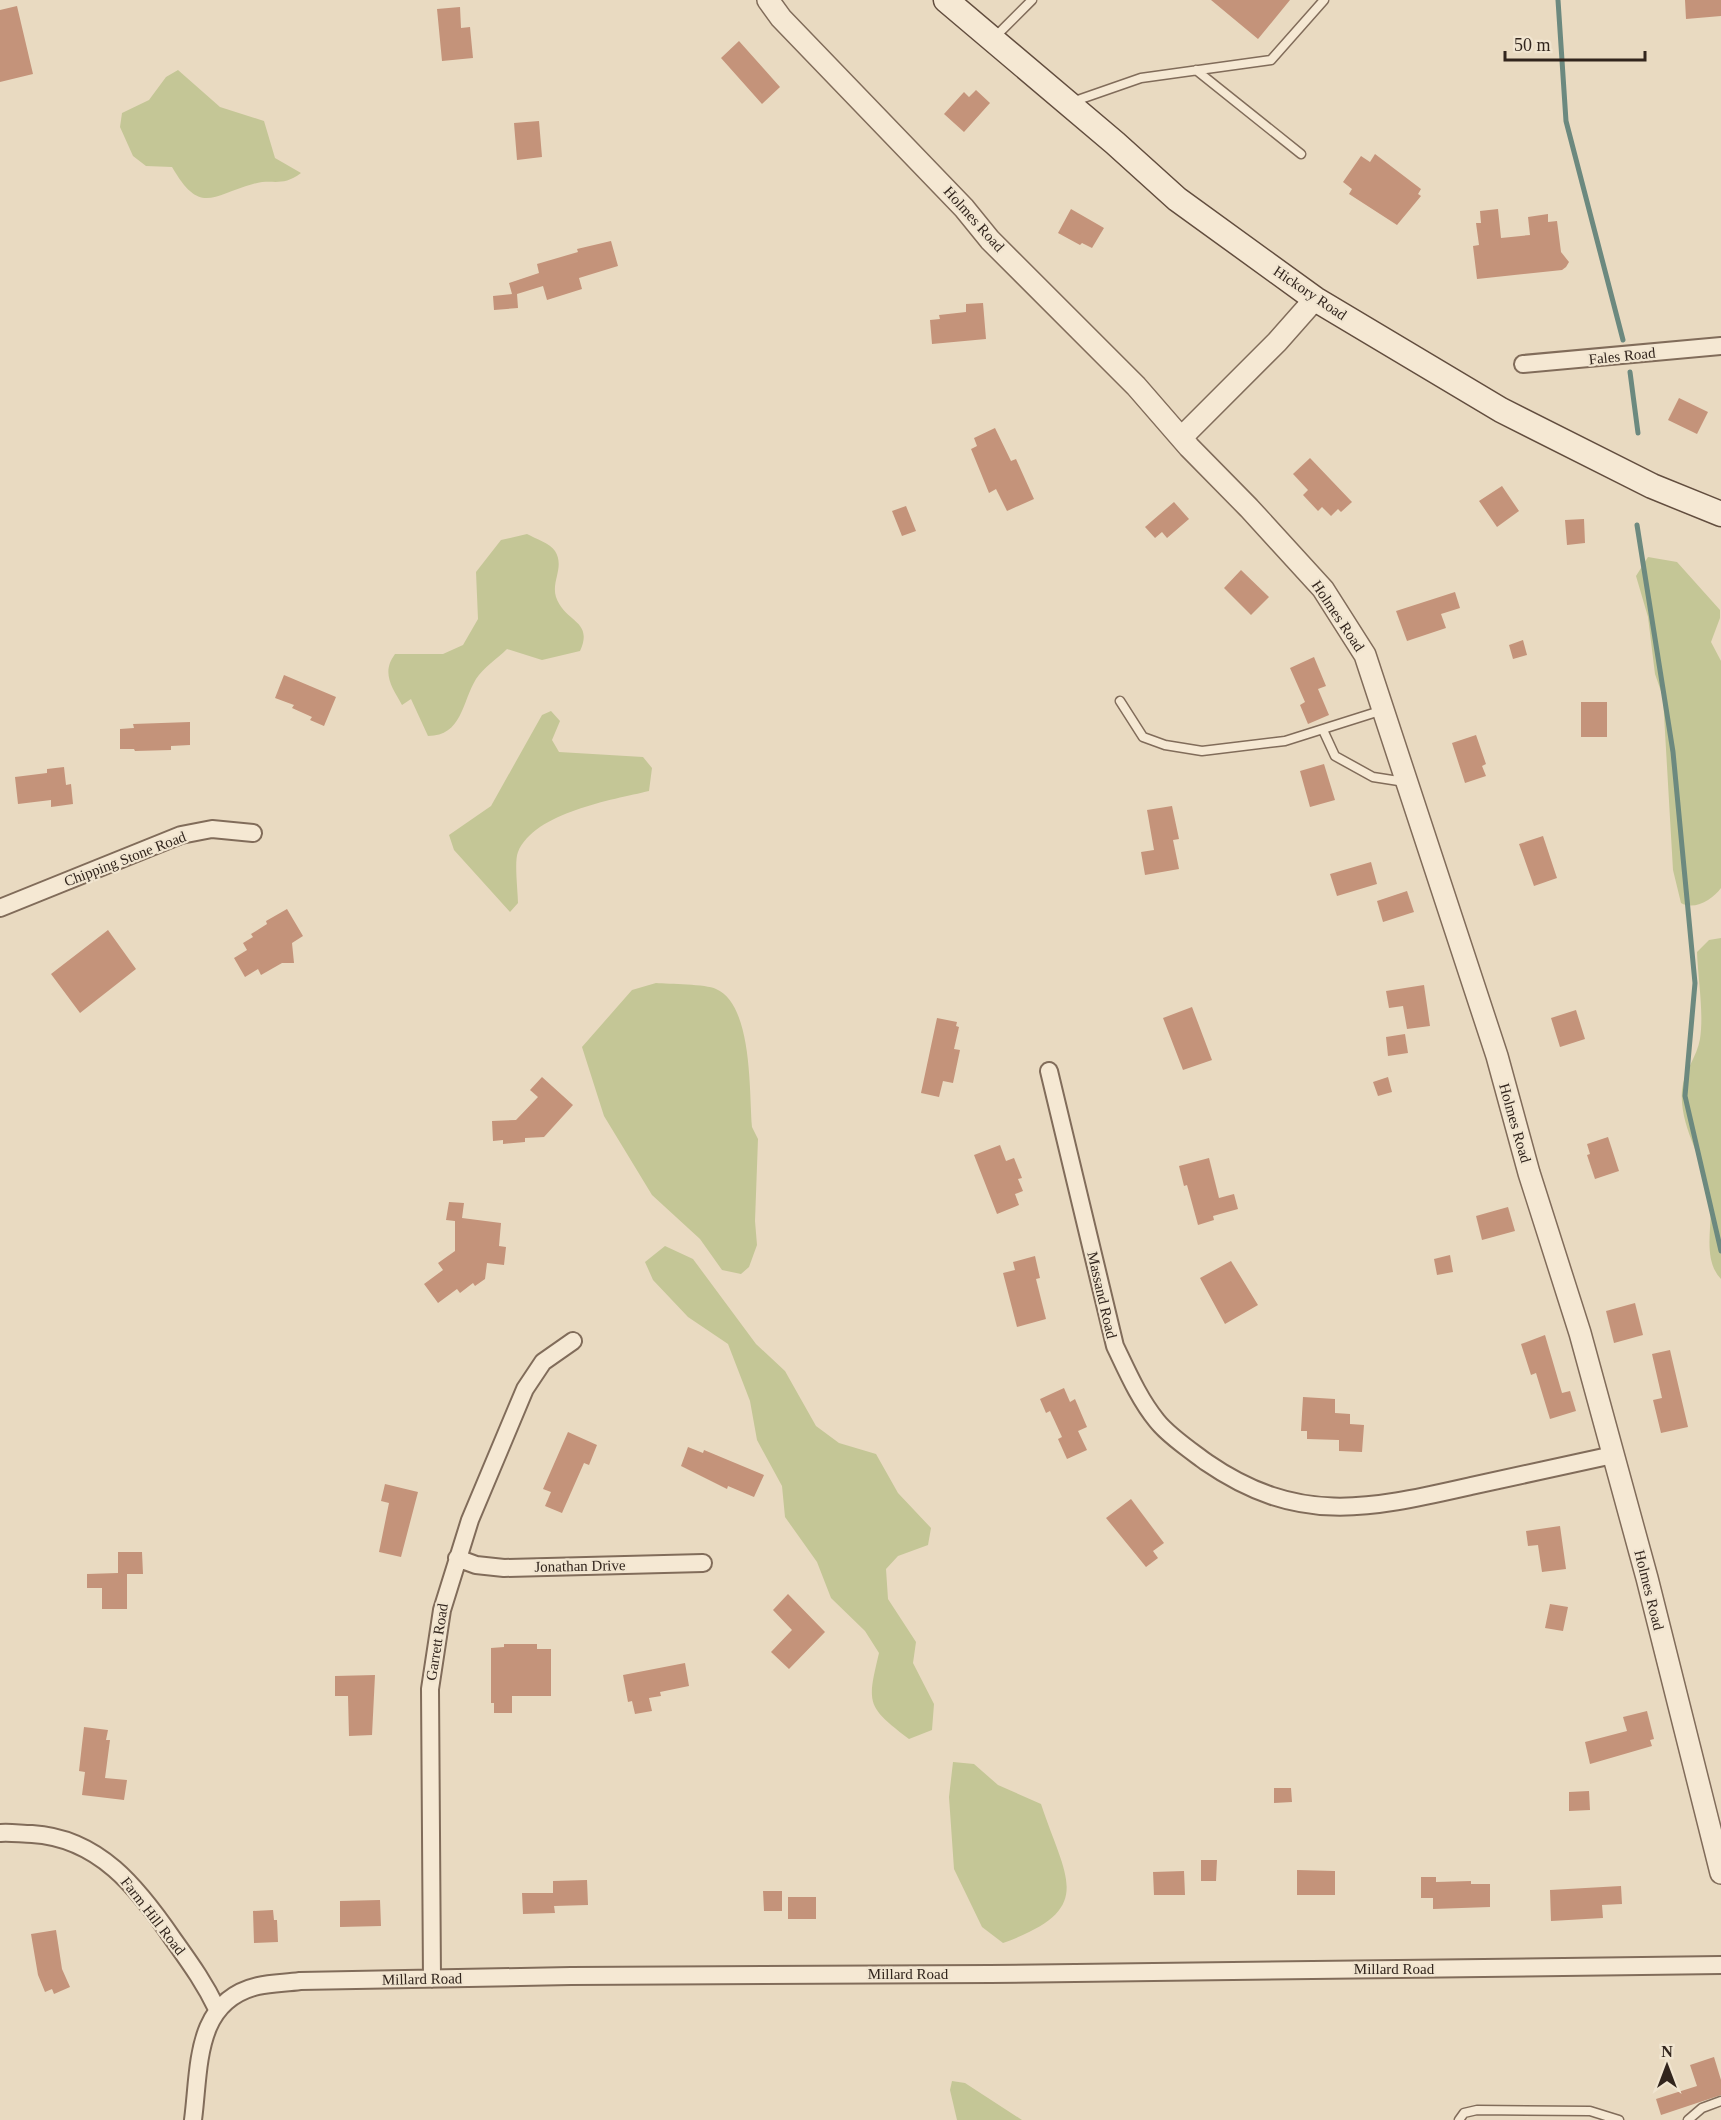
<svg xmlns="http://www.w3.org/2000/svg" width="1721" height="2120" viewBox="0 0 1721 2120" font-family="Georgia,serif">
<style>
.green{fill:#c4c696}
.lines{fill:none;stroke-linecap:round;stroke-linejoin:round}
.stream{stroke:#6c897f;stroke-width:5}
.building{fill:#c4937a}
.service-casing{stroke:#816c5a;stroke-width:11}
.minor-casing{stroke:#816c5a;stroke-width:20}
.tertiary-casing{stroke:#816c5a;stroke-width:24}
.secondary-casing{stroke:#624d3e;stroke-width:27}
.service{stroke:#f5e8d3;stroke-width:8}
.minor{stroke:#f5e8d3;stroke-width:16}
.tertiary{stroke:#f5e8d3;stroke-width:21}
.secondary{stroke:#f5e8d3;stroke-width:24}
.labels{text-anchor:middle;stroke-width:4.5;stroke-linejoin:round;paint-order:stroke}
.street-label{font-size:15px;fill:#32251d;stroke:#f1e5d0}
</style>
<rect width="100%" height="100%" fill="#e9dac1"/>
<path class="green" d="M178 70 220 107 264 121 275 158 301 173C281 188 273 178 253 184 211 196 200 215 172 167L146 166 133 156 120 127 122 113 149 100 166 77Z
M527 534C536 539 550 543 555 551 565 567 551 581 556 597 565 623 594 620 580 651L542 660 507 649C498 658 483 668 476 679 462 702 462 736 428 736L411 699 402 705C392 687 381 673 395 654H443L463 645 478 619 476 572 501 540Z
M1648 557 1677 562 1720 610V618L1711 642 1721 661V888C1713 899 1695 911 1681 903L1673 870 1663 697 1655 674 1648 617 1636 576Z
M551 711 560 721 552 740 559 752 643 757 652 768 649 791C612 800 535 812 518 852 514 861 518 892 518 903L510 912 454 850 449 835 491 806 542 715Z
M1721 938V1279C1701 1258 1714 1223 1710 1196 1705 1160 1679 1128 1682 1090 1684 1071 1697 1057 1700 1039 1704 1012 1698 980 1697 952L1709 940Z
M656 983C669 984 706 984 716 989 753 1005 749 1092 752 1127L758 1139 755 1221 757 1245 749 1267 741 1274 722 1270 700 1239 652 1195 604 1116 582 1047 632 990Z
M665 1246 693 1259 756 1344 785 1371 816 1426 839 1443 876 1454 898 1493 931 1528 928 1545 898 1556 886 1569 888 1599 916 1642 913 1663 934 1704 932 1730 909 1739C866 1706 867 1704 879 1653L865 1631 831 1598 817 1562 785 1517 782 1486 757 1440 750 1401 728 1344 688 1317 653 1280 645 1262Z
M953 1762 974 1764 998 1785 1041 1804C1066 1880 1097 1909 1003 1943L982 1927 954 1869 949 1797Z
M952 2081 965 2083 1022 2120H957L950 2090Z"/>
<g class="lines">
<path class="stream" d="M1558 0 1566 121 1623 340
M1630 372 1638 433
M1637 525 1673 752 1695 983 1685 1096 1721 1251"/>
</g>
<path class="building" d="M1211 0H1290L1258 39Z
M1685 0H1721V16L1686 19Z
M17 6 33 74 0 82V10Z
M460 7 461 28 470 27 473 58 442 61 437 9Z
M739 41 780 87 762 104 721 58Z
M976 90 990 103 964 132 944 114 964 92 969 97Z
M539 121 542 157 517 160 514 123Z
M1375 154 1421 189 1418 194 1421 196 1397 225 1349 194 1352 189 1343 182 1361 156 1370 162Z
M1071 209 1104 228 1092 248 1082 243 1080 245 1058 233Z
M1498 209 1501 238 1530 235 1528 217 1548 214V222L1557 221 1561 252 1569 262 1566 267 1562 270 1477 279 1473 246 1479 245 1476 223H1481L1480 211Z
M611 241 618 266 579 278 582 289 547 300 543 286 517 294 518 308 494 310 493 296 512 294 509 283 539 273 537 264 578 252 577 249Z
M983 303 986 339 932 344 930 320 940 319 939 315 966 312V304Z
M1679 398 1708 412 1697 434 1668 420Z
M995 428 1011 461 1016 459 1034 499 1007 511 996 489 989 493 971 449 977 446 974 438Z
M1310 458 1352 502 1341 512 1338 509 1331 516 1322 507 1318 511 1303 495 1308 490 1293 474Z
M1502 486 1519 511 1497 527 1479 501Z
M1174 502 1189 519 1167 538 1162 532 1155 538 1145 527Z
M906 506 916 531 902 536 892 511Z
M1584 519 1585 543 1567 545 1565 520Z
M1241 570 1269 597 1251 615 1224 588Z
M1455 592 1460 608 1441 614 1446 628 1407 641 1396 611Z
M1523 640 1527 655 1513 659 1509 645Z
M1314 657 1326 686 1318 689 1329 715 1308 724 1300 705 1305 702 1290 668Z
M284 675 336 697 324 726 310 720 312 717 292 708 294 705 275 698Z
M1581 702H1607V737H1581Z
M190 722V745L171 746V750L135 751 134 749H120V729L134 728 133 724Z
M1476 735 1486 764 1482 766 1486 776 1465 783 1452 743Z
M1324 764 1335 800 1310 807 1300 771Z
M64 767 66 785 71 784 73 804 51 807V800L18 804 15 777 47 773V769Z
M1172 806 1179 839 1173 840 1179 869 1145 875 1141 852 1154 850 1147 810Z
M1543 836 1557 878 1534 886 1519 844Z
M1371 862 1377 884 1337 896 1330 874Z
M1407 891 1414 912 1383 922 1377 901Z
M287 909 303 936 292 943 294 963H282L261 975 258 969 245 977 234 958 247 950 243 943 253 937 251 934 267 924 266 921Z
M108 930 136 969 80 1013 51 974Z
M1424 985 1430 1026 1407 1029 1403 1006 1389 1008 1386 991Z
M1192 1007 1212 1060 1183 1070 1163 1018Z
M1576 1010 1585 1039 1560 1047 1551 1018Z
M937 1018 957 1022 956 1026 959 1027 954 1049 960 1050 953 1083 943 1081 939 1097 921 1093Z
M1405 1034 1408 1053 1388 1056 1386 1037Z
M542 1077 573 1105 544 1137 525 1138V1142L503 1144V1140L493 1141 492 1121 516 1120 538 1097 530 1090Z
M1388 1077 1392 1092 1378 1096 1373 1082Z
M1608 1137 1619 1171 1595 1179 1587 1155 1590 1154 1587 1144Z
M1000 1145 1006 1161 1014 1158 1022 1178 1018 1179 1023 1191 1015 1194 1019 1205 997 1214 974 1155Z
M1209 1158 1219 1198 1234 1194 1238 1209 1213 1216 1214 1220 1198 1225 1187 1185 1184 1186 1179 1166Z
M449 1202 464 1203 462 1218 501 1223 499 1246 506 1247 504 1265 487 1263 485 1279 475 1286 473 1283 460 1293 457 1289 438 1303 424 1284 443 1270 438 1263 455 1251V1221L446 1220Z
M1508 1207 1515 1231 1482 1240 1476 1216Z
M1450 1255 1453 1272 1437 1275 1434 1259Z
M1035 1256 1040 1278 1036 1279 1046 1319 1017 1327 1003 1273 1015 1270 1013 1262Z
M1231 1261 1258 1305 1225 1324 1200 1278Z
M1635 1303 1643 1335 1614 1343 1606 1311Z
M1545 1335 1562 1393 1570 1391 1576 1411 1550 1419 1536 1373 1531 1375 1521 1344Z
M1670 1350 1688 1427 1661 1433 1653 1400 1662 1398 1652 1354Z
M1064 1388 1070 1402 1075 1399 1087 1427 1078 1431 1087 1450 1067 1459 1058 1439 1062 1437 1050 1411 1046 1413 1040 1399Z
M1303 1397 1335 1399V1413L1350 1414V1424L1364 1425 1362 1452 1339 1451V1440L1307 1439V1431H1301Z
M568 1432 597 1445 589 1465 584 1463 562 1513 545 1506 551 1492 543 1489Z
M688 1447 703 1453 704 1450 764 1475 754 1497 728 1486 727 1489 681 1466Z
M385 1484 418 1492 401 1557 379 1552 389 1503 381 1501Z
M1131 1499 1164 1543 1153 1551 1158 1558 1146 1567 1106 1518Z
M1560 1526 1566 1569 1542 1572 1538 1545 1528 1546 1526 1531Z
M118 1552H142L143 1574H127V1609H102V1588H87V1574L118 1573Z
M788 1594 825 1632 789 1669 771 1652 792 1630 773 1610Z
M1550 1604 1568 1607 1563 1631 1545 1628Z
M504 1644H537V1649H551V1696H512V1713H494V1703H491V1648L504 1647Z
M685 1663 689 1686 660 1692 661 1696 649 1698 652 1711 635 1714 632 1701 628 1702 623 1675Z
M375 1675 372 1735 349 1736 348 1696H335V1676Z
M1647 1711 1654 1739 1650 1740 1652 1746 1590 1764 1585 1742 1627 1731 1623 1717Z
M84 1727 108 1730 106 1740H110L105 1778 127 1780 124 1800 82 1795 85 1772 79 1771Z
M1274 1788H1291L1292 1802 1274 1803Z
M1589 1791 1590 1810 1569 1811V1792Z
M1201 1860H1217L1216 1881H1201Z
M1297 1870 1335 1871V1895H1297Z
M1184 1871 1185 1895H1154L1153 1872Z
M1421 1877H1436V1882L1471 1881V1884H1490V1907L1433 1909V1898H1421Z
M587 1880 588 1905 554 1906 555 1913 523 1914 522 1893H553V1881Z
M1621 1886 1622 1904 1602 1905 1603 1918 1551 1921 1550 1890Z
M763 1891H782V1911H764Z
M788 1897H816V1919H788Z
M380 1900 381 1926 340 1927V1901Z
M273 1910 274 1920H277L278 1942 254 1943 253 1911Z
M56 1930 62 1969 70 1987 54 1994 52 1989 45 1992 38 1975 31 1934Z
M1714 2057 1721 2080V2095L1661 2115 1656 2099 1697 2086 1690 2065Z"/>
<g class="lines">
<defs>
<path id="service" d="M993 39 1032 0
M1196 70 1301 154
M1072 102 1141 78 1271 60 1324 0
M1120 701 1143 737 1165 745 1202 751 1285 741 1383 710
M1323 730 1335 756 1373 777 1405 782
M1459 2120 1464 2113 1477 2110 1590 2111 1619 2120
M1688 2120 1702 2108 1721 2101"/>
<path id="minor" d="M1523 364 1721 346
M0 908 181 835 212 829 253 833
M1049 1071 1115 1346C1127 1371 1139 1399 1157 1421 1169 1436 1190 1450 1206 1462 1299 1526 1369 1509 1471 1486 1518 1476 1566 1465 1613 1455
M457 1558 476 1565 504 1568 703 1563
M0 1833C10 1832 22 1834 32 1834 99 1838 138 1888 173 1939 190 1963 204 1982 217 2009
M432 1979 430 1689 442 1610 470 1520 525 1389 543 1362 573 1341
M193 2120C200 2067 194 2001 258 1986 272 1983 286 1983 300 1981L571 1976 990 1974 1721 1965"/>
<path id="tertiary" d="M768 0 781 18 964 208 990 240 1136 386 1189 447 1249 508 1323 589 1365 655 1497 1056 1529 1173 1580 1333 1647 1578 1721 1873
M1182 437 1277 342 1315 299"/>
<path id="secondary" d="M946 0 1115 143 1177 199 1315 299 1501 410 1652 486 1721 514"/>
</defs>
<use href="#service" class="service-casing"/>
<use href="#minor" class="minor-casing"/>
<use href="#tertiary" class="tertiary-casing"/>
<use href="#secondary" class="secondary-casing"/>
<use href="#service" class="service"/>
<use href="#minor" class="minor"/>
<use href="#tertiary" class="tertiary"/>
<use href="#secondary" class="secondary"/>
</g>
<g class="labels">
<g class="street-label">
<text transform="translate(974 219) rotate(48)" y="5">Holmes Road</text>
<text transform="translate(1310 293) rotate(34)" y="5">Hickory Road</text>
<text transform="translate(1622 356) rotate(-6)" y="5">Fales Road</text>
<text transform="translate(1338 616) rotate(56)" y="5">Holmes Road</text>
<text transform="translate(125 859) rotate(-21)" y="5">Chipping Stone Road</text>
<text transform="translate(1515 1123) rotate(74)" y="5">Holmes Road</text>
<text transform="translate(1102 1295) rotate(77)" y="5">Massand Road</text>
<text transform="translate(580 1566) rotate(-1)" y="5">Jonathan Drive</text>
<text transform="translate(1649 1590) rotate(76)" y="5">Holmes Road</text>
<text transform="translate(437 1642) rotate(-81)" y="5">Garrett Road</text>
<text transform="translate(153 1916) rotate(52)" y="5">Farm Hill Road</text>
<text x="1394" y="1974">Millard Road</text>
<text x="908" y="1979">Millard Road</text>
<text transform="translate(422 1979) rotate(-1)" y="5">Millard Road</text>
</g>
</g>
<g transform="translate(1667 2066)" stroke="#f1e5d0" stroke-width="4.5" paint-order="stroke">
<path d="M0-4.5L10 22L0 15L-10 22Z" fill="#32251d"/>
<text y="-9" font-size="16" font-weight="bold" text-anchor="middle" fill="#32251d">N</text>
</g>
<path d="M1505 51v9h140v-9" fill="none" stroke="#32251d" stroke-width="3"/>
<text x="1514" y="51" font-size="18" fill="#32251d" stroke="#f1e5d0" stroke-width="4.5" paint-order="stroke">50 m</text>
</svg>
